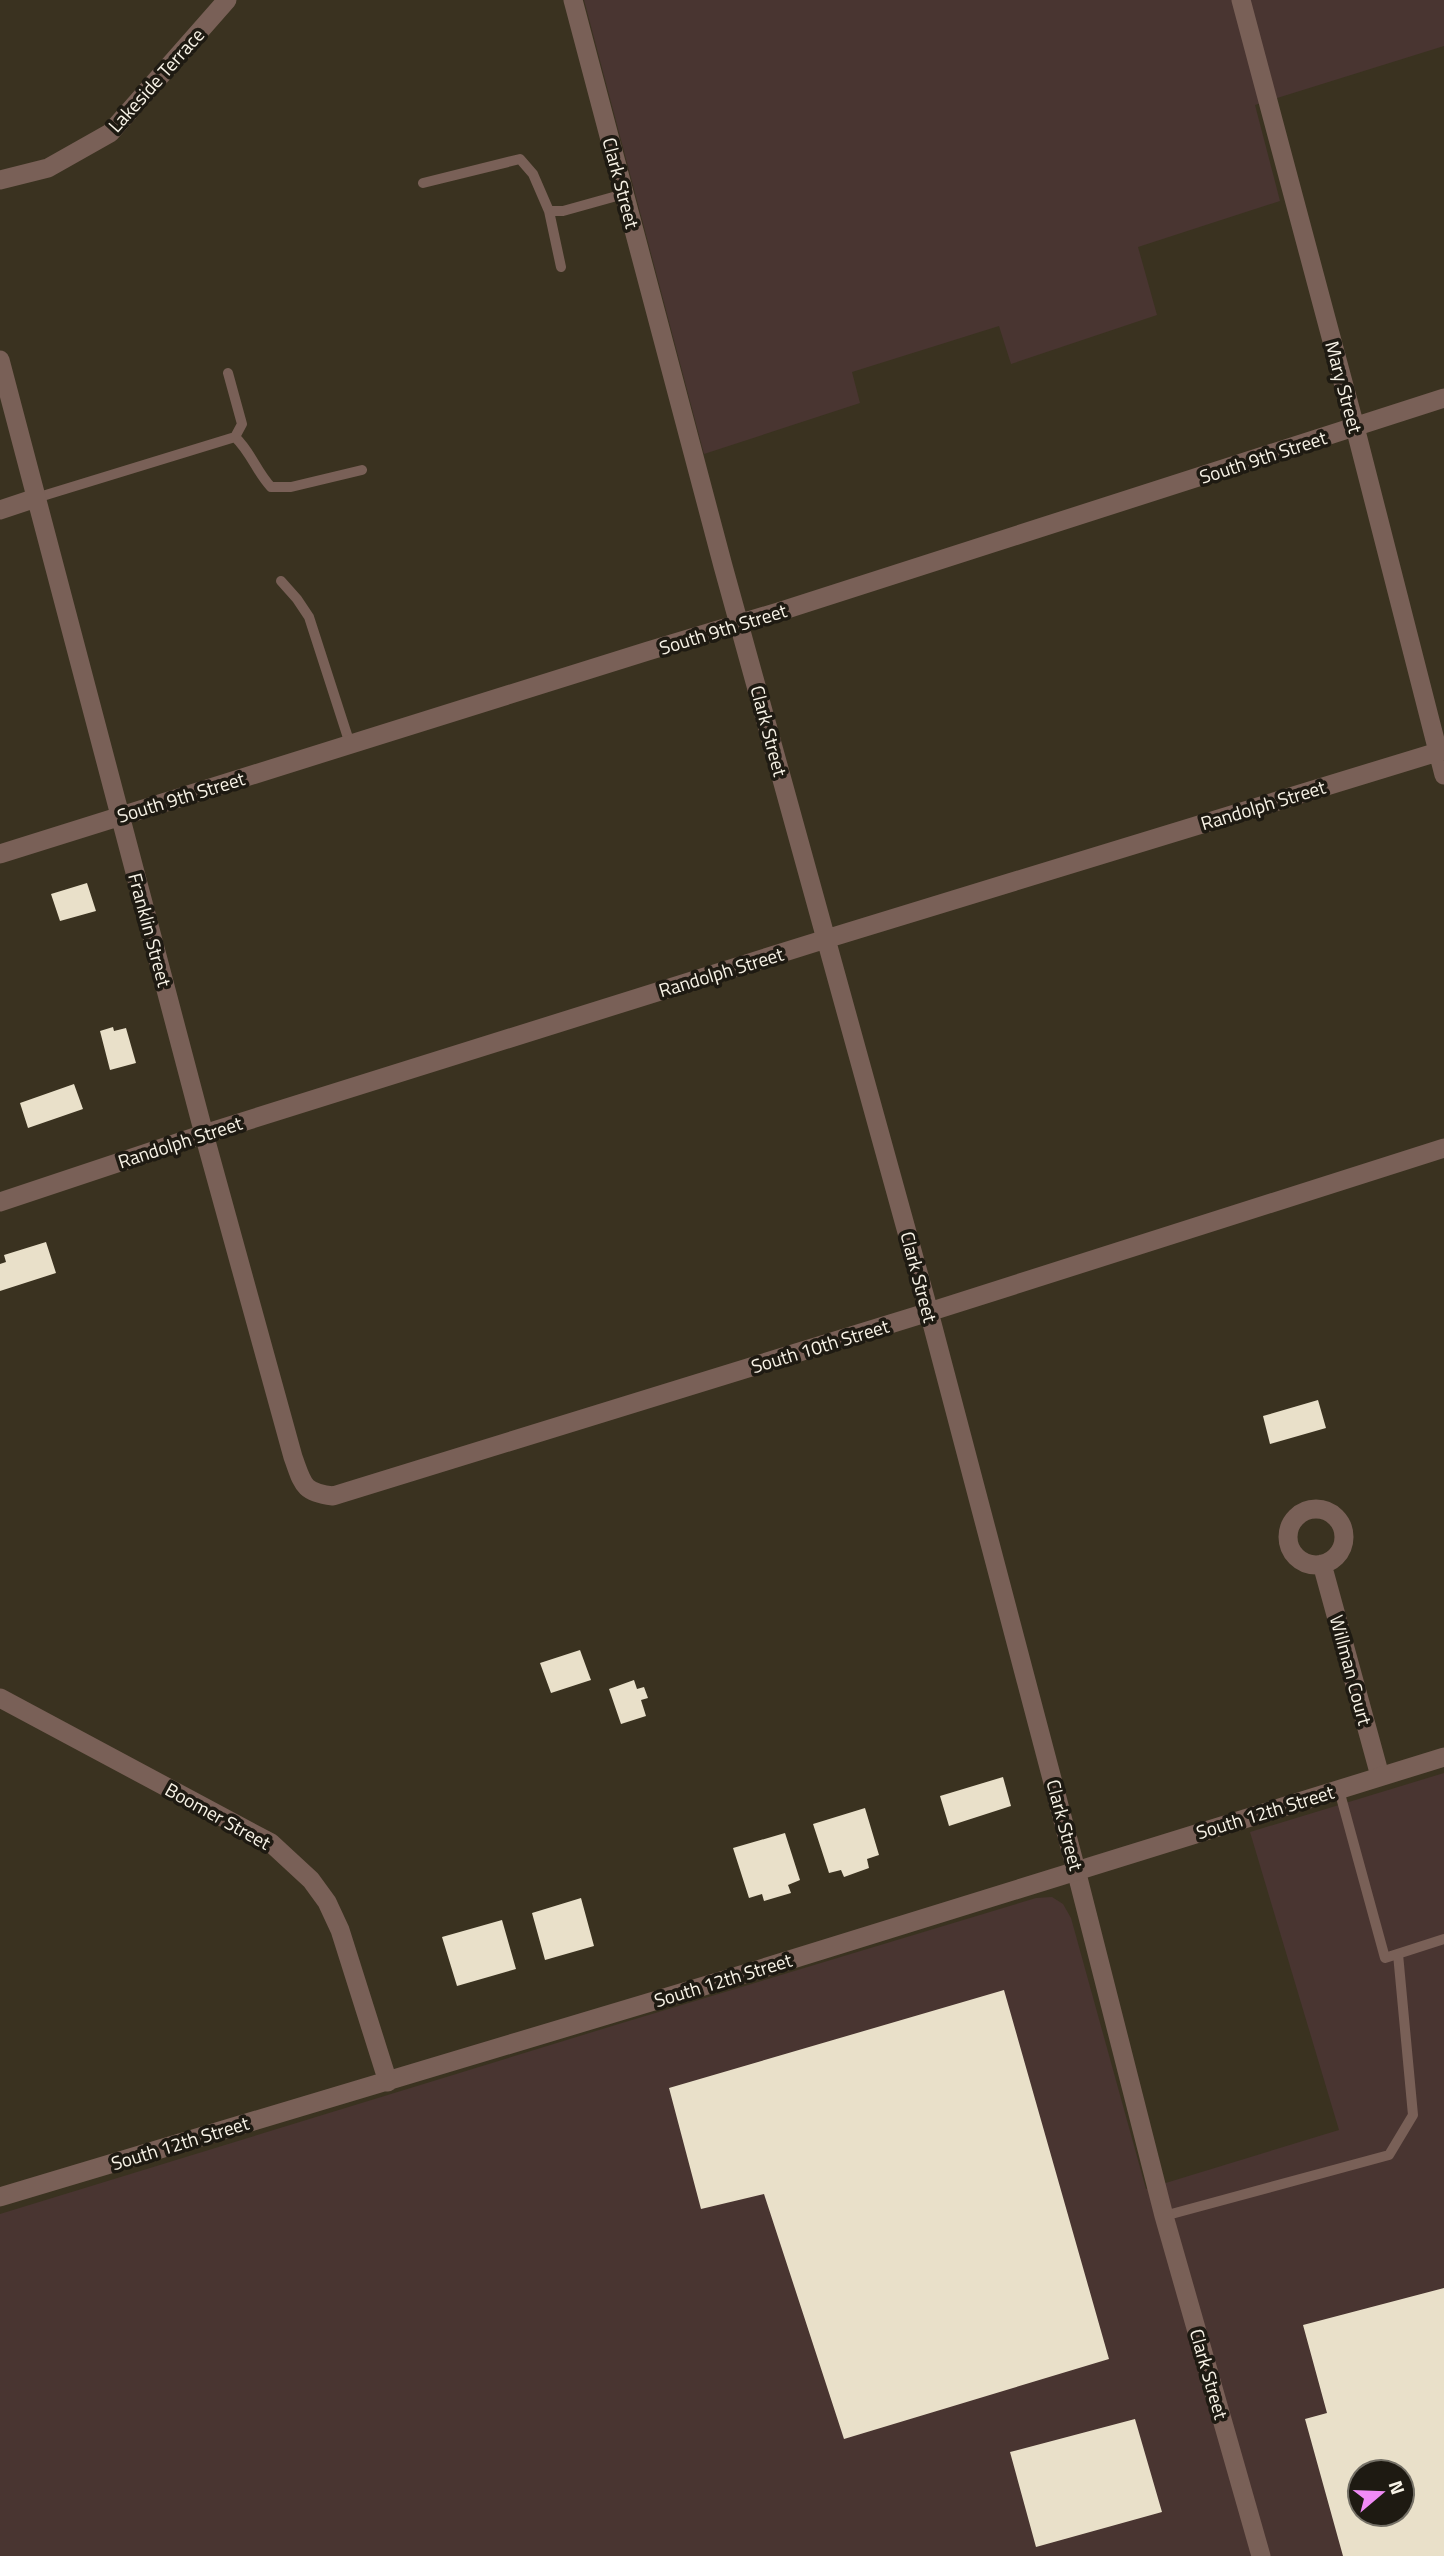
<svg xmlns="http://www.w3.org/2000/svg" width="1444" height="2556" viewBox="0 0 1444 2556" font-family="'Titillium Web',sans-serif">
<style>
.industrial{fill:#493531;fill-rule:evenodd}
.building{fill:#e9e0c9;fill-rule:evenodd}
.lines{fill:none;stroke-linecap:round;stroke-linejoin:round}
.service{stroke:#796057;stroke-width:10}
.minor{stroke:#796057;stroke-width:19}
.tertiary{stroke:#796057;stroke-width:19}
.labels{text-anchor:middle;stroke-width:7;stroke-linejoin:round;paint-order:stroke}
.street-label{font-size:19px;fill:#f8f3e7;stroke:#1e1a12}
</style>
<rect width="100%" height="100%" fill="#3a3220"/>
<path class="industrial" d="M584 0H1444V46L1255 105 1280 201 1138 247 1157 315 1011 364 999 326 852 372 860 403 704 454Z
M1444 1773V2556H0V2214L622 2023 1036 1898 1052 1897 1063 1904 1071 1918 1146 2189 1339 2130 1250 1832ZM1360 2472H1402V2514H1360Z"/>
<path class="building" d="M87 883 96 911 60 921 51 894Z
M113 1027 114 1031 126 1028 136 1063 110 1070 100 1031Z
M74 1084 83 1109 28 1128 20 1103Z
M46 1242 56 1273 0 1291V1264L6 1262 4 1255Z
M1318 1400 1326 1428 1270 1444 1263 1416Z
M580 1650 591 1680 551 1693 540 1663Z
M634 1680 637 1689 644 1687 648 1698 641 1700 646 1716 621 1724 609 1689Z
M1003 1777 1011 1806 949 1826 940 1796Z
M865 1808 879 1855 867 1859 869 1868 844 1877 841 1870 829 1873 813 1824Z
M785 1833 800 1880 788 1885 791 1893 764 1901 762 1894 749 1898 733 1848Z
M581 1898 594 1946 545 1960 532 1913Z
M502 1920 516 1969 457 1986 442 1937Z
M1004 1990 1109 2359 844 2439 764 2194 701 2209 669 2088Z
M1444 2288V2556H1343L1305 2419 1327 2413 1303 2325ZM1360 2472H1402V2514H1360Z
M1135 2419 1162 2512 1036 2547 1010 2452Z"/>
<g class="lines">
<path class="service" d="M423 183 520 159 533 174 549 211H563L624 194
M549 211 561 267
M228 373 242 424 235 437
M36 498 235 437C251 452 256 471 271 487H291L362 470
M281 581 297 599 309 617 350 744
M1339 1790 1385 1958 1444 1939
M1164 2216 1389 2155 1413 2115 1398 1954"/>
<path class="minor" d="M573 0 723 566 929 1312 1076 1870 1164 2216 1261 2556
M1241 0 1355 427 1444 775
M0 180 48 168 110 133 227 0
M0 360 204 1134 293 1457C303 1484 302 1492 333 1496L929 1312 1444 1148
M0 510 36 498
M0 854 648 651 778 612 1444 398
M0 1202 204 1134 826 939 1444 750
M1288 1537a28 28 0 1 1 56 0a28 28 0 1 1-56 0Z
M1322 1564 1380 1776"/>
<path class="tertiary" d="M0 1698 271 1843 311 1880 327 1902 340 1930 388 2082
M0 2197 754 1971 1444 1757"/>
</g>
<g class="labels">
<g class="street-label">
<text transform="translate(156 80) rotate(-48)" y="7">Lakeside Terrace</text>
<text transform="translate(621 183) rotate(75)" y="7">Clark Street</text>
<text transform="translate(1344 387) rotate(75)" y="7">Mary Street</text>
<text transform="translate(1263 457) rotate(-18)" y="7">South 9th Street</text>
<text transform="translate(723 629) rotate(-17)" y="7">South 9th Street</text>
<text transform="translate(769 731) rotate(75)" y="7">Clark Street</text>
<text transform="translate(181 797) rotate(-17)" y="7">South 9th Street</text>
<text transform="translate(1263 805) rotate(-17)" y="7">Randolph Street</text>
<text transform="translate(150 930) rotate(75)" y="7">Franklin Street</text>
<text transform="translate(721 972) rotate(-17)" y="7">Randolph Street</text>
<text transform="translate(180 1142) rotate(-18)" y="7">Randolph Street</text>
<text transform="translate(919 1277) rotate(75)" y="7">Clark Street</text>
<text transform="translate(820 1346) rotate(-17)" y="7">South 10th Street</text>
<text transform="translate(1351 1670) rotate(75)" y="7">Willman Court</text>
<text transform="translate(1265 1812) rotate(-17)" y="7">South 12th Street</text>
<text transform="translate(218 1816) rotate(29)" y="7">Boomer Street</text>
<text transform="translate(1065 1825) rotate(75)" y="7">Clark Street</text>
<text transform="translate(723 1980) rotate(-17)" y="7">South 12th Street</text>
<text transform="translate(180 2143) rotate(-17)" y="7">South 12th Street</text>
<text transform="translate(1209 2374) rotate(74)" y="7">Clark Street</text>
</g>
</g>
<g transform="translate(1381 2493) rotate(71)"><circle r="33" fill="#1e1a12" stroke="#757167" stroke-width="2"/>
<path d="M0-5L12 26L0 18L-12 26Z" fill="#f08bf6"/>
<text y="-10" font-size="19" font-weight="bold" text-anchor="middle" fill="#f8f3e7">N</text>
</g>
</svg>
